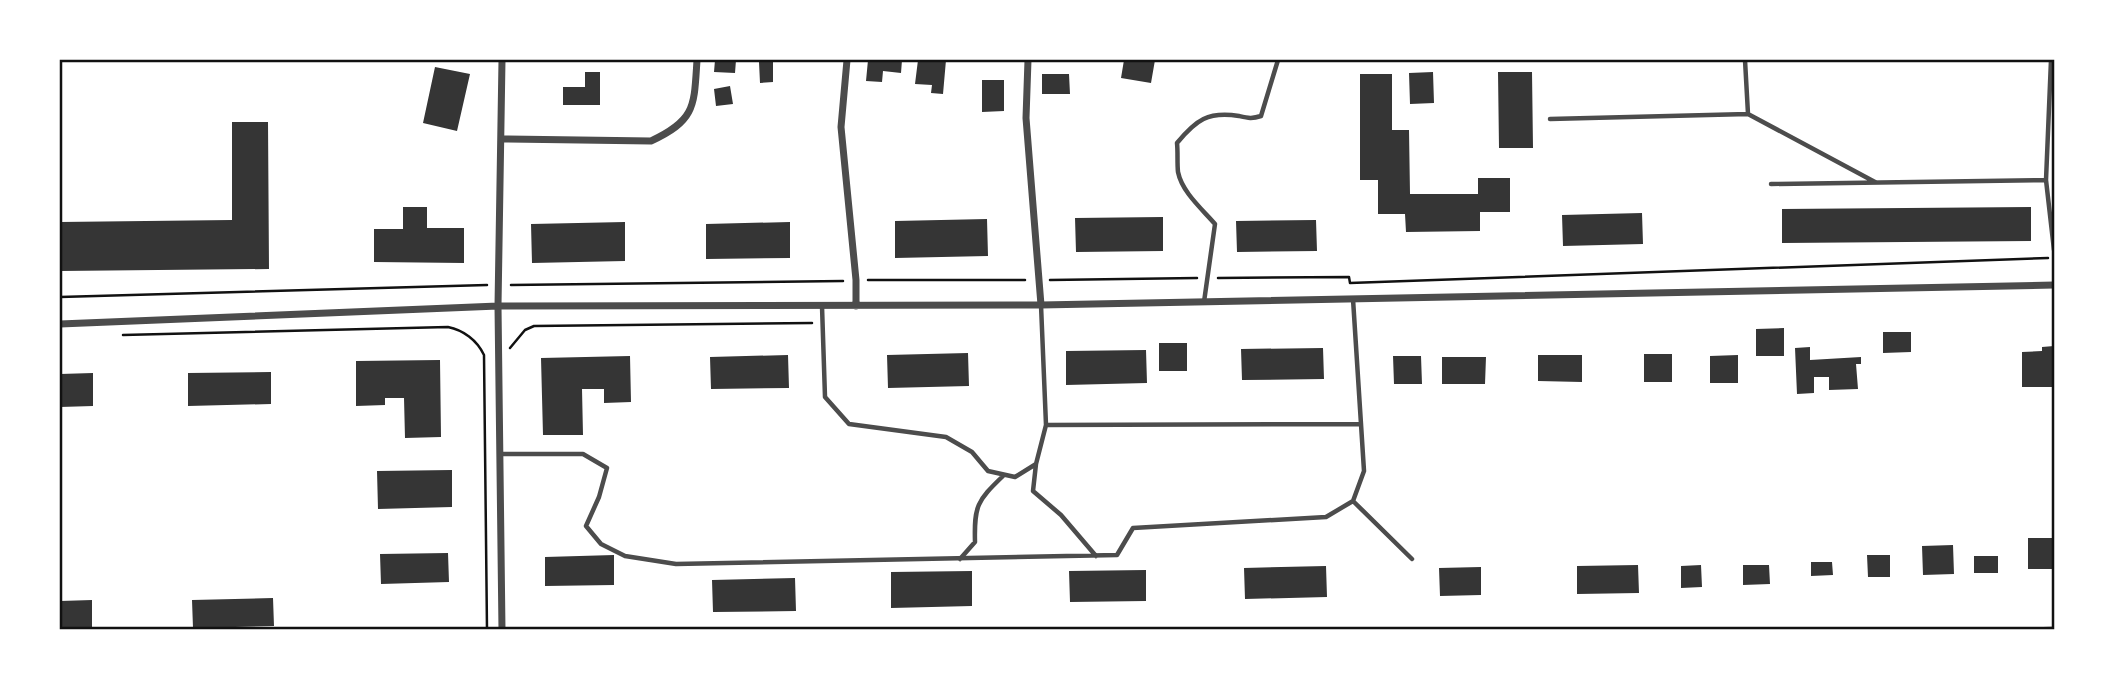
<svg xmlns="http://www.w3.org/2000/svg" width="2114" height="689" viewBox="0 0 2114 689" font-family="Commissioner,sans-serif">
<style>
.building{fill:#353535}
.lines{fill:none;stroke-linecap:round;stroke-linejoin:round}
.path{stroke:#111;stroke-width:2.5}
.service{stroke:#4c4c4c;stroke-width:4.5}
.minor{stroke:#4c4c4c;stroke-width:7}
.neatline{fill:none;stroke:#111;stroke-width:2.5}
</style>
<rect width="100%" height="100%" fill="#fff"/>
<path class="building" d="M715 60H736L735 73 714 72Z
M868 60H902L901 73 883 71 882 82 866 81Z
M918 60H946L943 94 931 93 932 85 915 84Z
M1124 60H1155L1151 83 1121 78Z
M759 62H773V82L760 83Z
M435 67 470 74 457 131 423 123Z
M585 72H600V105H563V87H585Z
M1433 72 1434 103 1410 104 1409 73Z
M1498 72H1532L1533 148H1499Z
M1042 74H1069L1070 94H1042Z
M1360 74H1392V130H1409L1410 194H1478V178H1510V212H1480V231L1406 232 1405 214H1378V180H1360Z
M982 80H1004V111L982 112Z
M730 86 733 104 716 106 714 89Z
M232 122H268L269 269 60 271V222L232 220Z
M403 207H427V228H464V263L374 262V229H403Z
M2031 207V241L1782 243V209Z
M1642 213 1643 244 1563 246 1562 215Z
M1163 217V251L1076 252 1075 218Z
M987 219 988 256 895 258V221Z
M1316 220 1317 251 1237 252 1236 221Z
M625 222V261L532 263 531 224Z
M790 222V258L706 259V224Z
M1784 328V356H1756V329Z
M1883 332H1911V352L1883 353Z
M1159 343H1187V371H1159Z
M2054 346V387H2022V352L2042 351V347Z
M1810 347V360L1861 357V364H1856L1858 389 1829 390V377H1814V393L1797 394 1795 348Z
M1323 348 1324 379 1242 380 1241 349Z
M1146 350 1147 383 1066 385V351Z
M968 353 969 386 888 388 887 355Z
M1644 354H1672V382H1644Z
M788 355 789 388 711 389 710 357Z
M1538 355H1582V382L1538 381Z
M1738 355V383H1710V356Z
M630 356 631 402 604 403V389H582L583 435H543L541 358Z
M1393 356H1421L1422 384H1394Z
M1442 357H1486L1485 384H1442Z
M440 360 441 437 405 438 404 398H385V405L356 406V361Z
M271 372V404L188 406V373Z
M93 373V406L60 407V374Z
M452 470V507L378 509 377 471Z
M2028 538H2054V569H2028Z
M1953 545 1954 574 1923 575 1922 546Z
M448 553 449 582 381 584 380 554Z
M614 555V585L545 586V557Z
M1867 555H1890V577H1868Z
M1974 556H1998V573H1974Z
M1811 562H1832L1833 575 1811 576Z
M1638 565 1639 593 1577 594V566Z
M1701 565 1702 587 1681 588V566Z
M1743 565H1769L1770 584 1743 585Z
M1326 566 1327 597 1245 599 1244 568Z
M1481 567V595L1440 596 1439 568Z
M1146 570V601L1070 602 1069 571Z
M972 571V606L891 608V572Z
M795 578 796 611 713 612 712 580Z
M273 598 274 626 193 628 192 600Z
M92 600V628L60 629V601Z"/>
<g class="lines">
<path class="path" d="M1218 278 1349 277 1350 283 2048 258
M868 280H1025
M1050 280 1197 278
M511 285 843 281
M60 297 487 285
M123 335 448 327C463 330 477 340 484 355L487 630
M510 348 525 330 534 326 812 323
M1955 630 2054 628"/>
<path class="service" d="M1745 60 1748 114 1875 182
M2051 60 2046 180 2054 250
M1550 119 1748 114
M1771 184 2046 180
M1204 302 1215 224C1202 209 1182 192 1178 172 1177 163 1178 152 1177 143 1196 120 1208 111 1239 116 1248 118 1252 119 1261 116L1278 60
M822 306 825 397 849 424 946 437 972 452 988 471 1015 477 1036 464 1046 425 1041 305
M1046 425 1361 424
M500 454H583L607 468 599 497 586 526 601 544 625 556 676 564 1117 555 1133 528 1326 517 1353 501 1364 471 1353 299
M1036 464 1033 491 1061 515 1096 556
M1353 501 1412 559
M960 559 975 542C974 506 977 501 1003 476"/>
<path class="minor" d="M847 60 841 127 856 280V306
M1028 60 1026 118 1041 305
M502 139 651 141C696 120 694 106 697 60
M60 324 498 306 1041 305 2054 285
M502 630 498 306 502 60"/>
</g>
<rect width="2114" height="689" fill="none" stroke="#ffffff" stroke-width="122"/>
<rect x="61" y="61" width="1992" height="567" class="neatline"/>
</svg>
